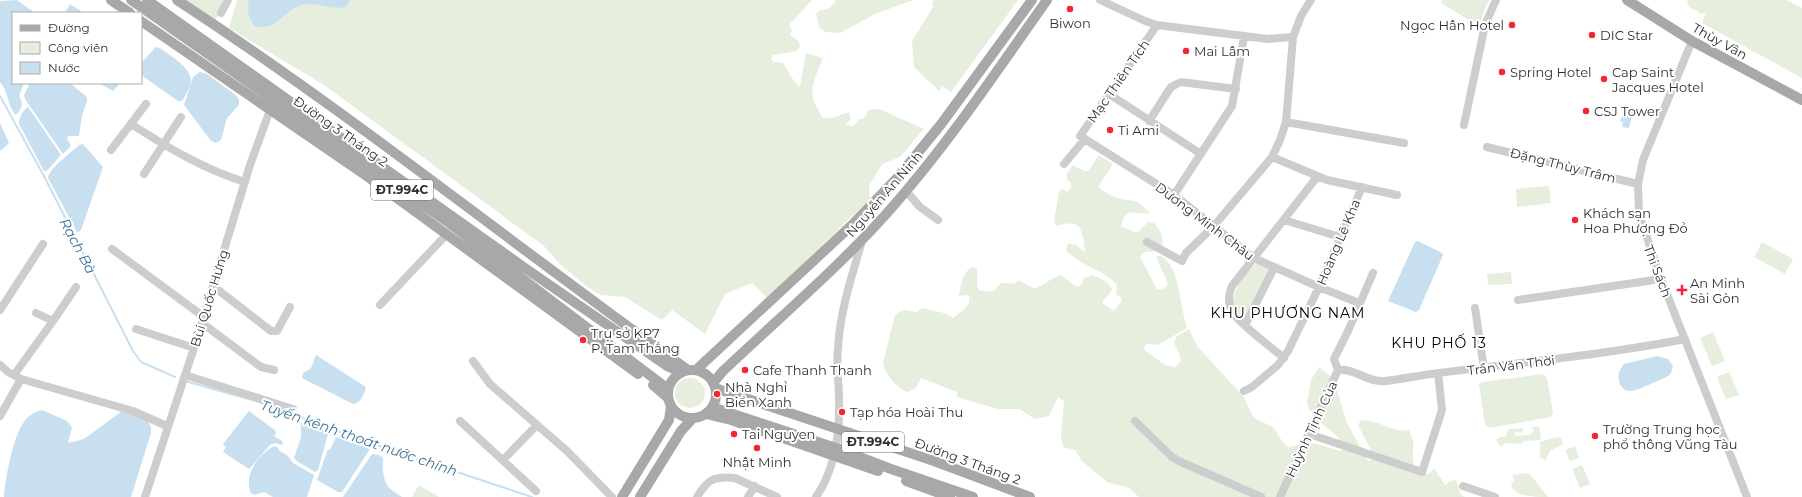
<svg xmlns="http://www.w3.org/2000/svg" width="1802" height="497" viewBox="0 0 1802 497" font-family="Montserrat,sans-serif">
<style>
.green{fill:#e6eedd}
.water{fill:#c8dfef}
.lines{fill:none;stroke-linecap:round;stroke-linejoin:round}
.stream{stroke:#c8dfef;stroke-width:2}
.minor{stroke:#cdcdcd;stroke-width:8}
.major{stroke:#a8a8a8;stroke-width:10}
.poi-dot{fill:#f32731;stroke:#fff;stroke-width:1.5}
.labels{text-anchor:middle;stroke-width:4;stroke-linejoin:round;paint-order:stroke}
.shield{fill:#fff;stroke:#6e6e6e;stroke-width:1}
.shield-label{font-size:12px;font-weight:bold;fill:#303030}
.poi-label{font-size:13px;fill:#303030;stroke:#fff;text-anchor:start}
.street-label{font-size:13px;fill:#303030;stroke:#fff}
.water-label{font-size:14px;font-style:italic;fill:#377199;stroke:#fff}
.neighbourhood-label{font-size:14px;letter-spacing:1px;fill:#000;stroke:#fff}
</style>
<rect width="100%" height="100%" fill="#fff"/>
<path class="green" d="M183 0H223L215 23Z
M237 0H812L789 25 792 31 790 35 798 41 800 46 797 51 773 55 771 59 774 62 783 63 794 81 800 87 806 53 823 58C813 84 805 91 823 118H832L849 112 851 119 846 125 854 126 859 119H863L869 110 879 109 924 129 900 157 882 164 869 186 870 199 767 298 752 283 725 294 705 334 672 310 662 320 625 297 601 295 586 286 560 264 544 246 324 85 229 28Z
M836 0H913L875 14 840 33 825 32 819 27 816 14 819 11 830 8Z
M934 0H1018L951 92 942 86 939 91 914 67 912 41 933 7 932 4Z
M1442 0H1490L1486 6 1479 26 1441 3Z
M1687 0H1787L1802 8V78L1702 23 1706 13 1699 14V12L1689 7Z
M1099 155 1113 164 1098 187C1103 191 1109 195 1115 197 1134 205 1133 193 1150 214L1129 212 1124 217 1121 226 1137 233 1148 222 1154 223C1161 231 1164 237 1162 247L1153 252C1147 251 1144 251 1140 257L1157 289 1162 290 1168 285C1166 276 1157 264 1157 256H1161C1180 266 1180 308 1187 328L1158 345 1146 344 1143 349 1165 365 1175 367 1181 361 1179 353 1174 343 1176 337 1189 329 1197 346 1243 396 1253 416 1256 419 1273 427 1284 444 1288 447 1314 443 1340 451 1343 449 1338 437 1319 421 1309 409 1307 403 1311 380 1319 367 1334 379 1346 421 1368 461 1375 458 1358 425 1361 420C1381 420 1391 433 1409 430 1410 433 1412 437 1413 440 1415 452 1406 473 1429 474L1434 468 1445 485 1451 481 1456 480 1461 495 1465 497H1139L1129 488 1107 482 1082 461 1075 450 1063 447 1061 435 1064 401 1058 397 1049 416 1035 419 1019 409H998L957 397V392L921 378 916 388 907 392C895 386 886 376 883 363L895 315 903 310 917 312 922 308 944 313 953 318C961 312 972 306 969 295L959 296C960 287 963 269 974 267L977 269C979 286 970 293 994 291 1003 280 1002 283 1014 284L1019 280 1035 289C1044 285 1051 278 1061 275L1077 287 1081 285 1084 278 1093 275C1101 279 1108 281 1112 289L1110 293 1103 301V304L1114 311 1121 301V297L1116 294 1117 285C1103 269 1080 266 1066 250L1068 243 1076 245 1085 252C1083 231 1082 217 1057 226L1054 222 1059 191 1063 189 1067 192 1071 188V183L1067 179V173L1073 165 1084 171H1088Z
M1549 186 1551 203 1517 207 1516 189Z
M1762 242 1793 259 1785 274 1754 257Z
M1258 263 1268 267 1269 273 1246 317 1240 316C1238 313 1234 309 1233 306 1230 293 1247 269 1258 263Z
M1511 272 1512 284 1488 285 1487 274Z
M1713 332 1725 361 1712 366 1700 338Z
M1729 372 1739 395 1726 399 1717 377Z
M1543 374 1547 378 1553 413 1551 417 1490 428 1485 425 1479 384 1482 382Z
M675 393a15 15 0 1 1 30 0a15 15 0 1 1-30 0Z
M1534 426 1539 427 1541 436 1540 440 1524 441 1521 444 1505 443 1501 447 1496 440 1501 437H1506L1507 431 1510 429 1524 428 1522 433 1516 432 1514 436 1530 435 1534 430 1531 428Z
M1557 437 1561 438 1563 444 1550 451 1546 460 1540 458V442Z
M1575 446 1579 458 1570 461 1565 450Z
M1582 465 1590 484 1580 488 1572 469Z
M1529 473 1548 497C1535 497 1516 497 1511 486L1514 480 1512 475Z
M419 485 439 497H412Z"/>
<path class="water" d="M17 0 35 13H13V83H24L19 96C24 103 22 109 16 115 7 106 9 92 0 82V1Z
M249 0H350L347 6C332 12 319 1 302 5 282 10 279 32 254 26 248 16 247 11 249 0Z
M70 4 84 13H65Z
M156 47 160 48C171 57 196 69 190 86 188 91 185 96 182 101H178L141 75V63Z
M200 72 207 74 237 96 239 100V105L227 118 221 140 216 143 211 141 184 105 193 77Z
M30 83H73L72 85 87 97V101L82 115 79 136H69L67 138 71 146 63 154 25 99 24 95Z
M99 83H120L113 91Z
M28 107 61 155 47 171H44L19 124C18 119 23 110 28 107Z
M1627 108 1634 109 1629 128 1622 127 1623 122 1620 121 1623 112 1626 113Z
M0 123 9 143 0 151Z
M83 144 103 167 81 230 79 232H77L48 178C48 169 72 152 79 145Z
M1418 241 1442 253 1443 255 1419 310 1416 312 1388 301 1415 242Z
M316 355 366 387C364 394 361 403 353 404L302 378 303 373 311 368Z
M1657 356 1668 359 1673 366 1671 373 1668 376C1662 379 1635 392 1630 391 1624 391 1620 386 1619 381 1617 374 1620 369 1624 364Z
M42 410 67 421 72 427 68 443 84 439 122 411 147 420 151 427V433L131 497H4C5 478 13 437 24 422 28 415 35 412 42 410Z
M249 411 275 430 276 433 274 436 282 441 283 444 282 445 275 443 270 445 249 469 223 452 226 447 223 444Z
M301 423C309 422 323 428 328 434L318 470 315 472 298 462 294 458 301 437Z
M336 437 370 449 342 492H338L317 480 328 449 330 450Z
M274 446 277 447 280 451 288 456 293 463 314 475 307 497H273L264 492 255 495 251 493C243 475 258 455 274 446Z
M372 454 379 455 383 458C384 463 382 467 383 471 385 487 390 489 402 497H343Z"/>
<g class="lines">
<path class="stream" d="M0 96 45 178 133 351 141 362 175 377
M185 381 259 402 367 442 532 497"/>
<path class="minor" d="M1100 0 1145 21 1157 25 1268 39 1293 37
M221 13 228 0
M1157 25 1080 136 1174 195 1254 258 1319 287 1359 303
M1692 41 1643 160 1638 184 1639 214 1661 279 1747 497
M1109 94 1201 154
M1149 121 1171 87 1181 82 1236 89
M1286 122 1404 143
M131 124C167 147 203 169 245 182
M1464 125 1485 25 1496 0
M1487 147 1638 184
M111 150 146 104
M1272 157 1327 180 1397 195
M1064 164 1084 140
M144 174 181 117
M906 191 920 207 938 220
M1174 195 1232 106 1244 37
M1284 220 1340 237
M1147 242 1182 261 1186 253 1213 227 1272 157 1280 140 1286 122 1293 37 1301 16 1311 0
M112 249 204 317
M213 286 271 331H277L290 307
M1518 300 1661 279
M380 305 447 234
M1475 308 1484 369
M0 310 43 244
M53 321 76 287
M202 323 261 367 274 370
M1245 325 1274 268
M136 329 194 348
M1284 358C1272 348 1240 324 1233 313 1228 304 1228 294 1232 286L1317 177
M473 361 490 384 567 451 612 497
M0 365 8 372 21 379 133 411 167 426
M1338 370C1355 368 1368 383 1385 381 1403 379 1421 375 1439 373 1521 362 1603 355 1685 339
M14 375 53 321 36 313
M185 375 293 409
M1244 391 1252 387 1278 365 1288 351 1319 287 1362 187
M0 416 21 379
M460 421 536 491
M1135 421 1172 457 1181 462 1261 497
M1309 434 1422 472 1442 410 1438 373
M503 460 537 425
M1463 486 1495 497
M145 497 194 348 250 165 270 110 274 105
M697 497C708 479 714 476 735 478L777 497
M748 497 755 486
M816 497C835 469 840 433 839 400 839 383 836 365 838 348 840 311 852 276 862 241
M1280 497 1338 370 1334 359 1348 331 1373 273"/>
<path class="major" d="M111 0 130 13
M131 0 449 223 668 389
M147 0 522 266 667 366 680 372
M177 0C353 115 517 248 688 370
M1627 0 1692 41 1802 100
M141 21 368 177 638 374
M668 394a24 24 0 1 1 48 0a24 24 0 1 1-48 0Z
M696 370 852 225 899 176 942 123 1032 0
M713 383 723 371C781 316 843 264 895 204 951 140 998 69 1047 0
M653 385 668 398
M715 388 934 461 1030 497
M712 407 836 448 891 469 973 497
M706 414 731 420 878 471
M906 481 950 497
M622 497 669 420 671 406
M640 497 681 431 693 418"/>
</g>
<g class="poi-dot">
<circle cx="1070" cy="9" r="4"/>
<circle cx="1512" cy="25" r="4"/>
<circle cx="1592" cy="35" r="4"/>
<circle cx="1186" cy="51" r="4"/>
<circle cx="1502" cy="72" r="4"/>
<circle cx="1604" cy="79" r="4"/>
<circle cx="1586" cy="111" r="4"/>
<circle cx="1110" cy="130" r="4"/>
<circle cx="1575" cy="220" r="4"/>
<path d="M1680 284h4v4h4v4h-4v4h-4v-4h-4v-4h4z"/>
<circle cx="583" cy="340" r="4"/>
<circle cx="745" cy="370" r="4"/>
<circle cx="717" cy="394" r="4"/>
<circle cx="842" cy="412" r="4"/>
<circle cx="734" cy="434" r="4"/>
<circle cx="1595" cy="436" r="4"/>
<circle cx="757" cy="448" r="4"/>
</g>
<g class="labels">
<g class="shield">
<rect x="371" y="180" width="62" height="20" rx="3"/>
<rect x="842" y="432" width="62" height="20" rx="3"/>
</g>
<g class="shield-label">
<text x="402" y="194">ĐT.994C</text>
<text x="873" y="446">ĐT.994C</text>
</g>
<g class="poi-label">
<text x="1070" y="28" text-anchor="middle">Biwon</text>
<text x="1504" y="30" text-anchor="end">Ngọc Hân Hotel</text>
<text x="1600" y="40">DIC Star</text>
<text x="1194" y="56">Mai Lâm</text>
<text x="1510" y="77">Spring Hotel</text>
<text x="1612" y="77">Cap Saint<tspan x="1612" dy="15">Jacques Hotel</tspan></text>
<text x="1594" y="116">CSJ Tower</text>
<text x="1118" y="135">Ti Ami</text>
<text x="1583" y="218">Khách sạn<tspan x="1583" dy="15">Hoa Phượng Đỏ</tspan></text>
<text x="1690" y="288">An Minh<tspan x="1690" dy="15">Sài Gòn</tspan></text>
<text x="591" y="338">Trụ sở KP7<tspan x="591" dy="15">P. Tam Thắng</tspan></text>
<text x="753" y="375">Cafe Thanh Thanh</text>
<text x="725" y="392">Nhà Nghỉ<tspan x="725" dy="15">Biển Xanh</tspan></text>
<text x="850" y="417">Tạp hóa Hoài Thu</text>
<text x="1603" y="434">Trường Trung học<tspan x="1603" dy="15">phổ thông Vũng Tàu</tspan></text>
<text x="742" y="439">Tai Nguyen</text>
<text x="757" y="467" text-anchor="middle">Nhật Minh</text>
</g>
<g class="street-label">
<text transform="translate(1720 41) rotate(29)" y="5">Thùy Vân</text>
<text transform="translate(1118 81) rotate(-55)" y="5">Mạc Thiên Tích</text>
<text transform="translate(341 131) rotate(35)" y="5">Đường 3 Tháng 2</text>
<text transform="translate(1563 165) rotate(14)" y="5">Đặng Thùy Trâm</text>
<text transform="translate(884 194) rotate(-49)" y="5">Nguyễn An Ninh</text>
<text transform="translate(1205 221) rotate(37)" y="5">Dương Minh Châu</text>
<text transform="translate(1338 242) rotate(-67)" y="5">Hoàng Lê Kha</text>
<text transform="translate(1658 271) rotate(69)" y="5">Thi Sách</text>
<text transform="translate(209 298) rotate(-73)" y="5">Bùi Quốc Hưng</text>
<text transform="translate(1511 365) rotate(-7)" y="5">Trần Văn Thời</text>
<text transform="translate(1311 429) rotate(-65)" y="5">Huỳnh Tịnh Của</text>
<text transform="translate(968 461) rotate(20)" y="5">Đường 3 Tháng 2</text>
</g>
<g class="water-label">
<text transform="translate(78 246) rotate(62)" y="5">Rạch Bà</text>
<text transform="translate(359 438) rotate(19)" y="5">Tuyến kênh thoát nước chính</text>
</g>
<g class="neighbourhood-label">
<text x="1288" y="318">KHU PHƯƠNG NAM</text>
<text x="1439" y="348">KHU PHỐ 13</text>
</g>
</g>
<rect x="12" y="12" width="130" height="72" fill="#ffffff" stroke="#acacac"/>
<rect x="20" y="25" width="20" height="6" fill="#a8a8a8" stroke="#acacac"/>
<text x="48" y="32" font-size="12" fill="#303030">Đường</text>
<rect x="20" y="42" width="20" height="12" fill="#e6eedd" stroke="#acacac"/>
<text x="48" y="52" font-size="12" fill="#303030">Công viên</text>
<rect x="20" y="62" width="20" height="12" fill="#c8dfef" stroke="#acacac"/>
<text x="48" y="72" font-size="12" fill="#303030">Nước</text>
</svg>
